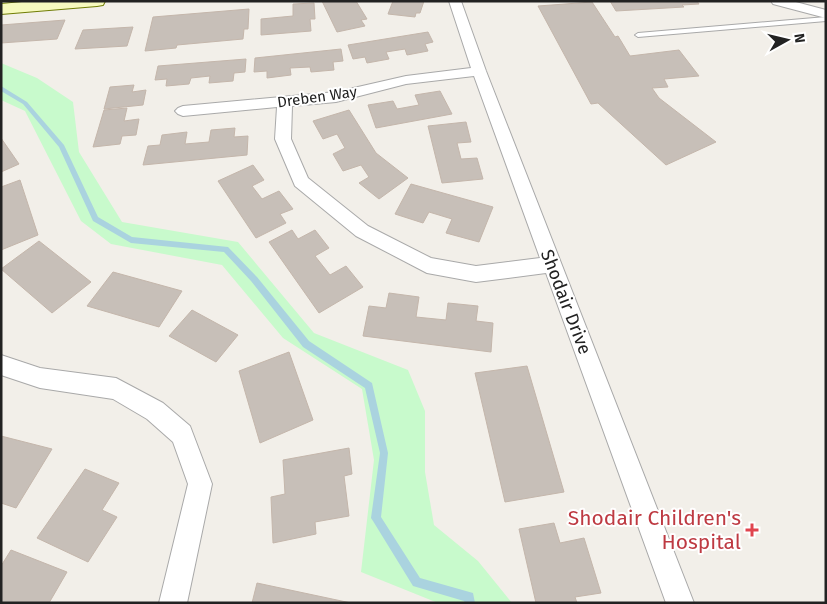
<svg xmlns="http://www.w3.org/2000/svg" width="827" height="604" viewBox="0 0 827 604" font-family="'Fira Sans',sans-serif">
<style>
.park{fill:#c8facc}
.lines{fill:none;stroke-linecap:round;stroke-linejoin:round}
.stream{fill:#aad3df;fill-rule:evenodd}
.building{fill:#c7bfb8;stroke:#c4b6ab}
.lane-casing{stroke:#a9a9a9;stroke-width:2}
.street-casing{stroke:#a9a9a9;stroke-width:2}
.secondary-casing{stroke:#707d05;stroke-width:2}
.lane{fill:#fff;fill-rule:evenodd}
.street{fill:#fff;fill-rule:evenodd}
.secondary{fill:#f7fabf;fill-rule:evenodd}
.health-dot{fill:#e0444e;stroke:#fff;stroke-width:2}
.labels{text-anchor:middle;stroke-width:4;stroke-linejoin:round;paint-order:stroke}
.far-street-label{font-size:15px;fill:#222;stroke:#fff}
.street-label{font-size:18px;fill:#222;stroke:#fff}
.near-health-label{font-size:21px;fill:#be3a42;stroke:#fff;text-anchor:end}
</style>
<rect width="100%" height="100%" fill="#f2efe9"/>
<path class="park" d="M1 63 37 78 73 102 79 152 122 222 238 242 314 333 408 370 425 411V472L434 525 478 561 512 603H438L361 572 374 460 362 389 283 338 222 265 111 244 81 221 25 111 1 100Z"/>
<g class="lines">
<path class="stream" d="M1 86 27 102 64 145 98 217 132 237 228 247 257 277 309 341 372 383 388 453 381 517 420 578 473 593 475 603H465L464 601 413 586 373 521 371 518 380 453 365 388 303 347 251 281 224 252 131 243 93 221 59 147 23 104 1 91Z"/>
</g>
<path class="building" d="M322 1H356L367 19 361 20 365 26 337 32Z
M393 1H424L420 13H416L415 17 388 14Z
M610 1H697L699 4 682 5 684 7 616 11Z
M592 2 615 37 618 36 630 56 679 50 699 76 664 79 668 87 652 88 659 98 716 142 666 165 598 103 591 104 538 6Z
M314 3 315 19H310L311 31 261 35V19L293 16V4Z
M249 9 248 29H244L243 39 177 45 176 48 145 51 153 17Z
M65 20 57 39 1 43V25Z
M133 27 127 46 75 49 83 30Z
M428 32 433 42 425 44 428 51 407 55 405 49 386 52 389 59 367 63 365 57 353 59 348 45Z
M341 49 343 61 333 62 334 70 311 72 310 67 290 68 291 75 267 78V71L254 72 255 58Z
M246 59 245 72 234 73 233 81 209 83 210 76 191 78 189 84 166 86 167 79 155 80 158 66Z
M134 85 132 92 146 90 143 105 104 109 110 87Z
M440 91 452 114 376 128 368 105 393 101 397 109 419 105 415 95Z
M127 108 124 121 139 119 136 135 122 136 120 144 93 147 104 110Z
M349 110 376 153 408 178 379 199 359 183 369 177 361 165 343 171 333 154 345 148 337 134 323 139 313 121Z
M466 122 471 142 457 143 461 159 477 158 483 179 442 183 428 126Z
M235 128 234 137 248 136 247 155 143 165 148 146 160 145 162 135 187 132 185 144 209 142 211 130Z
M1 138 19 164 1 172Z
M253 165 264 180 252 186 262 199 279 191 293 209 280 214 286 223 256 238 218 181Z
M20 180 38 235 1 250V187Z
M411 184 493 207 479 242 446 233 452 219 429 212 423 223 395 214Z
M292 230 298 239 315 230 329 248 315 256 330 275 346 266 363 287 319 313 269 242Z
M39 241 91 282 52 313 1 269Z
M113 272 182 291 159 327 87 306Z
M389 293 419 297 416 317 446 320 448 303 478 306 476 321 493 323 491 352 363 336 369 306 386 308Z
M192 310 238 335 216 362 169 336Z
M289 352 313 420 260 443 239 371Z
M527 366 564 492 505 502 475 373Z
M1 436 52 449 16 508 1 503Z
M349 448 352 474 344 476 349 516 315 522 316 534 273 543 271 497 285 494 283 460Z
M85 469 119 483 102 510 117 517 88 562 37 538Z
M554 523 560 543 584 538 601 593 575 597 577 603H536L519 529Z
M11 550 67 572 49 603H1V566Z
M257 583 351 603H252Z"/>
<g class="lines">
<defs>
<path id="lane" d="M826 17V21L638 37 635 35 638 33Z"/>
<path id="street" d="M449 1H461L486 71 694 603H666L546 273 476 282 427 273 356 236 295 186 275 139 277 107 183 116 178 114 175 111 178 108 183 106 336 92 406 76 471 68ZM474 76 540 258 476 266 431 258 368 226 308 178 291 139 292 106 336 102 406 84Z
M771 1H792L826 10V18L773 4Z
M1 355 40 368 116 378 163 403 190 426 212 484 187 603H159L188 484 173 442 147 419 113 399 40 388 1 375Z"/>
<path id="secondary" d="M32 1H105L103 5 97 6 1 14V4Z"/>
</defs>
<use href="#lane" class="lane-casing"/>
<use href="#street" class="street-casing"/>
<use href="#secondary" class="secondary-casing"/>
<use href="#lane" class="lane"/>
<use href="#street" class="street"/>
<use href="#secondary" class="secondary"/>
</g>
<path class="health-dot" d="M749.5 522.5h5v5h5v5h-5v5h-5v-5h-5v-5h5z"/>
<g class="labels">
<g class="far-street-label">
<text transform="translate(317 97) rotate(-8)" y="5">Dreben Way</text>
</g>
<g class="street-label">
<text transform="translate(566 302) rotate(69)" y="6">Shodair Drive</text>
</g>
<g class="near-health-label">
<text x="741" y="525">Shodair Children's<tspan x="741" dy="24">Hospital</tspan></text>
</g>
</g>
<rect width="827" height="604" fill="none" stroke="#222222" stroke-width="5"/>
<g transform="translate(787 40) rotate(82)" stroke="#ffffff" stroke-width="4" paint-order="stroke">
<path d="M0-4L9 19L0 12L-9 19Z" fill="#222222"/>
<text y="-8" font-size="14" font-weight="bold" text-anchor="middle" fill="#222222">N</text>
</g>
</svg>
